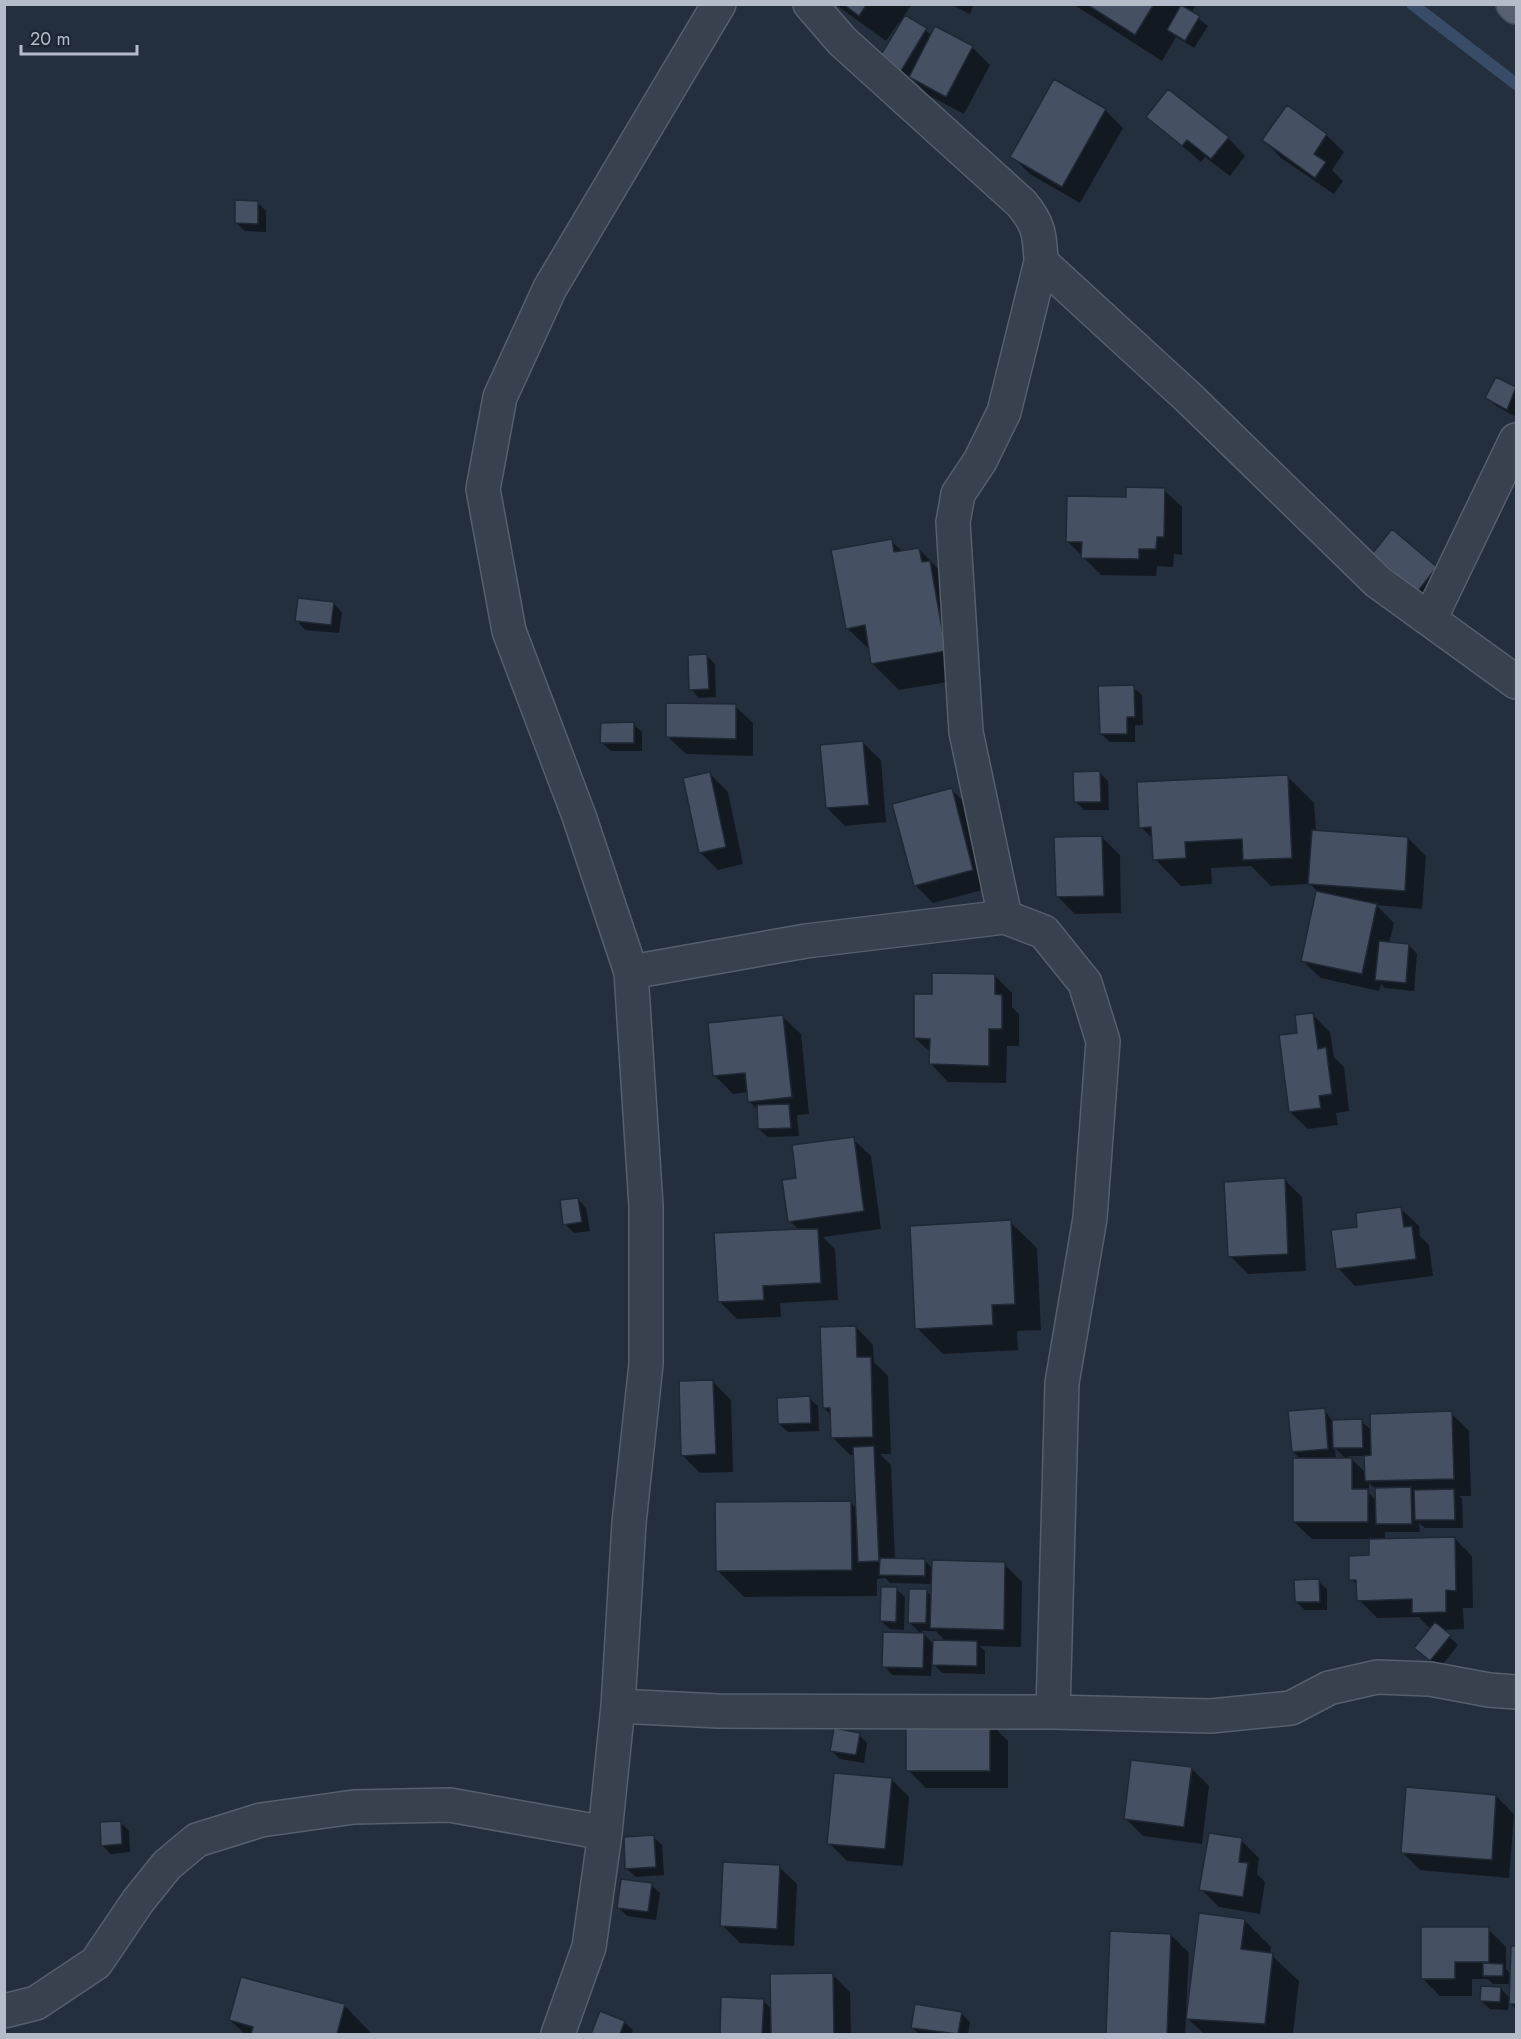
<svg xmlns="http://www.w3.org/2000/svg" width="1521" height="2039" viewBox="0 0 1521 2039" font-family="Jost,sans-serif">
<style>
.shadow{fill:#0007;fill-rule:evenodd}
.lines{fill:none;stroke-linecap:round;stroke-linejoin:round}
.stream{stroke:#394c67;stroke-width:12}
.building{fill:#455162;stroke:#1f2835;stroke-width:1.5}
.minor-casing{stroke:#565f6c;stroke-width:36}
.major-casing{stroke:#414a57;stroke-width:36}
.minor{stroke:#38414e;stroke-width:33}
.major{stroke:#56606e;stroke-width:33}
</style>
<rect width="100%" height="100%" fill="#242f3e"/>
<path class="shadow" d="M835 4H912L904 16 932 35 972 47 990 65 964 114 928 95 911 77 889 66 901 24 899 22 886 41Z
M950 4H974L970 14Z
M1073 4H1197L1191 13 1208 26 1194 48 1176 37 1162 61Z
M1105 110 1123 128 1080 203 1030 174 1012 156Z
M1148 117 1228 138 1245 156 1230 176 1205 157 1201 162Z
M1326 135 1344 152 1332 170 1343 181 1334 194 1281 158 1264 140Z
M258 203 266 211V232L245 231 236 223Z
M1497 379 1516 389V417L1496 406 1487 398Z
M1164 490 1182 507V555L1174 554 1173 567 1157 566 1156 576 1101 575 1067 541 1127 499Z
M891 541 903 552 919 549 945 576 972 678 899 690 873 664 871 651 847 628Z
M1374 554 1436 568 1453 586 1435 608Z
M333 603 342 612 339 633 305 630 297 621Z
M706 655 715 664 716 697 699 698 691 689Z
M1133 687 1142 695 1143 725H1135V742H1110L1101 734Z
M735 706 753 723V756L686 754 668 737Z
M633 724 642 732V751H611L602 743Z
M863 743 881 760 886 822 845 826 827 808Z
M1099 772 1108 781 1109 810H1084L1076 802Z
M710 774 728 792 743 864 718 870 700 852Z
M1288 777 1314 803 1316 831 1408 838 1426 856 1422 909 1376 905 1394 923 1389 943 1409 945 1417 954 1414 991 1385 988 1381 984 1379 991 1321 978 1303 961 1318 892 1310 884 1271 886 1251 866 1211 868 1212 884 1181 886 1155 859 1154 840 1141 827Z
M951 789 969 807 990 888 933 903 915 885Z
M1102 837 1120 855 1121 913 1075 914 1057 896Z
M994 975 1012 993V1007L1019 1014V1046H1007L1006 1083 948 1082 931 1064V1053L915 1038 933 996Z
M1313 1015 1330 1032 1334 1057 1344 1067 1349 1111 1336 1113 1338 1125 1308 1129 1290 1112 1299 1034Z
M783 1017 801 1034 809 1114 797 1115 799 1136 768 1137 759 1129 758 1110 749 1101 748 1092 733 1094 715 1076Z
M853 1139 871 1156 881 1229 823 1237 835 1249 838 1300 780 1303 781 1317 737 1319 719 1301 800 1231 790 1221 798 1180Z
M1284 1179 1302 1197 1306 1271 1248 1274 1230 1256Z
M578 1199 586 1208 590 1231 574 1233 565 1224Z
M1401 1209 1419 1226 1420 1236 1429 1245 1433 1276 1355 1286 1338 1268 1359 1228Z
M1010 1222 1037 1248 1041 1330 1017 1331 1018 1350 943 1354 917 1328Z
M856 1327 873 1345 874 1362 888 1376 891 1454H880L891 1465 895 1560 925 1561 933 1569 1004 1564 1022 1582 1021 1647 980 1646 985 1651V1674L942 1673 932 1662 931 1676 892 1675 884 1666 921 1634 910 1623 926 1591 933 1597V1584L890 1583 885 1578 877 1579V1596L744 1597 717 1570 851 1503 857 1509 855 1455H850L832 1437 831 1415 824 1408ZM921 1631H936L946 1642 934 1645Z
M713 1382 731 1400 733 1472 700 1473 682 1455Z
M809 1398 818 1406 819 1431 788 1432 779 1424Z
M1324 1409 1333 1422 1361 1421 1372 1431 1451 1413 1469 1431 1471 1496H1459L1462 1499 1463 1528H1425L1419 1523 1420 1532H1385V1540L1454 1538 1472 1556 1473 1608H1463L1464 1629 1442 1630 1458 1645 1439 1669 1425 1656 1431 1630 1419 1617 1377 1618 1359 1600 1358 1586 1351 1579 1371 1557 1370 1539H1312L1294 1522 1301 1459 1293 1452ZM1335 1448 1346 1459H1336ZM1348 1456H1366L1367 1474ZM1369 1483 1376 1490V1500L1369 1493Z
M1318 1581 1327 1589V1610H1305L1296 1602Z
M896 1589 905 1597 904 1630 890 1629 881 1621Z
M990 1723 1008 1741V1788H926L908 1770Z
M859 1735 867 1743 864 1763 840 1759 831 1750Z
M1191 1768 1209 1786 1202 1844 1143 1836 1125 1818Z
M891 1779 909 1797 903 1866 847 1861 829 1843Z
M1496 1796 1514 1814 1509 1878 1420 1870 1402 1852Z
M120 1822 129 1831 130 1852 111 1854 102 1845Z
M653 1837 662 1845 664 1875 636 1877 627 1869Z
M1241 1840 1259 1858 1257 1874 1265 1882 1260 1914 1219 1907 1201 1889Z
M779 1867 797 1884 794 1946 740 1943 722 1925Z
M651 1885 660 1893 656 1920 627 1916 618 1907Z
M1244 1920 1271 1947 1270 1954 1299 1981 1293 2034H1204L1186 2017 1185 2034H1107L1111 1933 1171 1935 1189 1953 1186 2010 1189 2011Z
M1488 1929 1506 1947V1969L1512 1975 1513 1948H1516V2009L1509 2001 1508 2010 1490 2009 1481 2001 1500 1988 1511 1999 1512 1984H1493L1488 1979H1472V1996H1440L1422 1978Z
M832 1974 850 1992 851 2034H721L723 1999 763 2001 772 2009Z
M344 2005 370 2032V2034H245L230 2020Z
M601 2013 624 2022 633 2030 631 2034H593Z
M961 2013 970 2022 968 2034H919L912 2028Z"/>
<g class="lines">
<path class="stream" d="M1412 4 1516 84"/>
</g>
<path class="building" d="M843 4H867L859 16Z
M1086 4H1154L1135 35Z
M1181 5 1200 16 1185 41 1167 30Z
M905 15 927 28 901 71 879 58Z
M935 26 973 46 946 97 909 77Z
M1054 79 1106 109 1062 187 1010 157Z
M1168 89 1229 137 1211 159 1187 140 1182 146 1146 117Z
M1287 105 1327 134 1314 154 1326 162 1315 178 1262 140Z
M235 200 258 201V224L235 223Z
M1496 377 1516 387 1507 410 1485 398Z
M1126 487 1165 488 1164 537H1157L1156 549H1139V559L1081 558 1082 542H1066L1067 496 1126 497Z
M1392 529 1437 567 1417 592 1372 554Z
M892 539 894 552 919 548 922 562 930 561 946 651 871 664 865 625 846 629 831 550Z
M298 598 334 602 331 625 295 621Z
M707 654 709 689 689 690 688 655Z
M1134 685 1135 717H1127V734H1100L1098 686Z
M666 703 736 704V739L666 737Z
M634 722V743H600L601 723Z
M863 741 869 805 826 808 820 745Z
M1100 771 1101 802H1074L1073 772Z
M710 772 726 847 699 853 683 778Z
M1288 775 1292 858 1243 860 1242 839 1185 842 1186 858 1153 860 1151 827 1139 828 1137 782Z
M952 788 973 870 914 886 892 804Z
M1312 830 1408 837 1405 891 1308 884Z
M1102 836 1104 896 1056 897 1054 837Z
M1316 891 1377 904 1362 974 1301 961Z
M1379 941 1409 944 1406 983 1375 980Z
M932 973 995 974V994L1002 995V1029H989V1066L929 1064 930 1039 914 1038V994H932Z
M1313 1013 1318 1049 1326 1047 1332 1094 1319 1096 1321 1108 1289 1112 1279 1035 1297 1033 1295 1015Z
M783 1015 792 1097 748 1102 745 1073 713 1076 708 1023Z
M789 1104 791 1128 758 1129 757 1105Z
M854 1137 864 1211 788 1222 782 1180 796 1178 792 1145Z
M1285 1178 1288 1254 1228 1257 1224 1182Z
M578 1198 582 1222 563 1225 560 1200Z
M1401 1207 1404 1227 1412 1226 1416 1259 1336 1269 1331 1230 1357 1227 1356 1213Z
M1011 1220 1015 1304 992 1305 993 1325 915 1329 910 1226Z
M801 1229H818L821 1283 763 1286 764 1300 718 1302 714 1233Z
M856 1326 857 1357H871L873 1437 831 1438 830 1408H823L820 1327Z
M713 1380 716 1454 681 1456 679 1381Z
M810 1396 811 1423 778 1424 777 1398Z
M1325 1408 1328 1449 1292 1452 1288 1411Z
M1452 1411 1454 1479 1365 1481 1364 1456 1371 1455 1370 1414Z
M1362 1419 1363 1448H1333L1332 1420Z
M874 1446 879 1561 858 1562 853 1447Z
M1293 1458H1352V1489H1368V1522H1293Z
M1411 1487 1412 1524H1376L1375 1488Z
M1454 1489 1455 1520H1415L1414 1490Z
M851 1501 852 1570 716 1571 715 1502Z
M1455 1537 1456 1591 1446 1590V1612L1412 1613V1599L1357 1601 1356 1580H1349V1556L1369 1555V1539Z
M880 1558 925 1559V1576L879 1575Z
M932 1560 1005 1562 1004 1630 930 1628Z
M1319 1579 1320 1602H1295L1294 1580Z
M881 1587H897L896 1622 880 1621Z
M909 1589H927L926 1623H908Z
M1435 1622 1451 1635 1430 1661 1414 1648Z
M883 1632 924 1633 923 1668 882 1667Z
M933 1640 977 1641V1666L932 1665Z
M906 1721H990V1771H906Z
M834 1728 860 1733 856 1755 830 1751Z
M1131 1760 1192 1767 1184 1827 1124 1819Z
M834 1773 892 1778 885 1849 827 1844Z
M1406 1787 1496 1795 1492 1860 1401 1853Z
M121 1821 122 1844 101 1846 100 1822Z
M1209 1833 1242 1838 1239 1862 1248 1863 1243 1897 1199 1890Z
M654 1835 656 1867 625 1869 624 1837Z
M723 1862 780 1865 777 1929 720 1926Z
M621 1879 652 1883 648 1912 617 1908Z
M1199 1913 1245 1919 1241 1949 1273 1953 1265 2024 1186 2019Z
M1421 1927H1489V1962H1455V1979H1421Z
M1110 1931 1171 1934 1167 2034H1106Z
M1511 1946H1516V2004H1509Z
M1483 1963 1503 1964V1976H1483Z
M833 1973 834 2034H771L770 1974Z
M241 1977 345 2004 337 2034H251L253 2027 229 2020Z
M1481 1986 1501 1987 1500 2002 1480 2001Z
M721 1997 764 1999 762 2034H720Z
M915 2004 962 2012 958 2034 911 2028Z
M600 2011 625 2021 620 2034H591Z"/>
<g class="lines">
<defs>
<path id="minor" d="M810 4 842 41 1021 203C1039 224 1040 235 1041 262L1004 412 980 461 958 494 953 522 966 732 1005 917
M1041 262 1189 398 1378 582 1516 682
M1430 619 1516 440
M631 972 806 941 1005 917 1044 932 1085 983 1103 1041 1090 1218 1062 1383 1053 1712
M618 1706 718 1711 1053 1712 1211 1716 1291 1708 1329 1688 1377 1677 1430 1679 1489 1690 1516 1692
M4 2011 36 2003 96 1963 138 1901 167 1865 197 1840 261 1820 354 1807 450 1805 605 1833
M558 2034 589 1947 605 1833 618 1706 629 1523 646 1364V1206L631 972 579 816 509 631 483 489 500 397 550 288 719 4"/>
<path id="major" d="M1513 4 1516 7"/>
</defs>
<use href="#minor" class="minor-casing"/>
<use href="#major" class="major-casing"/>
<use href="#minor" class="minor"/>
<use href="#major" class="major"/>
</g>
<rect width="1521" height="2039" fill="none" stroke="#b4bcc9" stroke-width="12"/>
<path d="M21 45v9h116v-9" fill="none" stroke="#b4bcc9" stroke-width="3"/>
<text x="30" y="45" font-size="18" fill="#b4bcc9" stroke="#1d2633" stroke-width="4.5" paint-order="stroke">20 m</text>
</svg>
